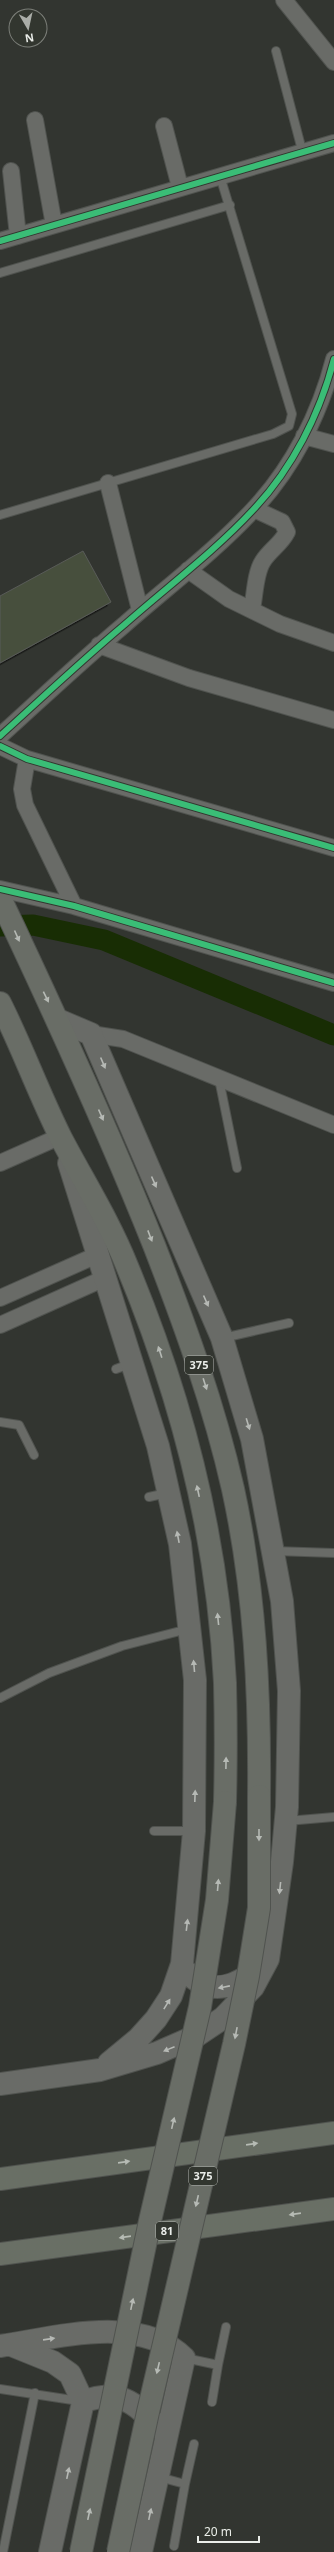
<svg xmlns="http://www.w3.org/2000/svg" width="334" height="2552" viewBox="0 0 334 2552" font-family="'Noto Sans',sans-serif">
<style>
.lines{fill:none;stroke-linecap:round;stroke-linejoin:round}
.canal{stroke:#182d04;stroke-width:21}
.building{fill:#47503e;stroke:#595b58;filter:url(#shadow)}
.lane-casing{stroke:#50534f;stroke-width:10}
.street-casing{stroke:#50534f;stroke-width:18}
.secondary-casing{stroke:#50534f;stroke-width:24}
.primary-casing{stroke:#50534f;stroke-width:24}
.highway-casing{stroke:#50534f;stroke-width:24}
.lane{stroke:#696b67;stroke-width:8}
.street{stroke:#696b67;stroke-width:16}
.secondary{stroke:#696b67;stroke-width:22}
.primary{stroke:#696d66;stroke-width:22}
.highway{stroke:#696f65;stroke-width:22}
.primary-bridge-casing{stroke:#50534f;stroke-width:24;stroke-linecap:butt}
.primary-bridge{stroke:#696d66;stroke-width:22}
.cycleway-casing{stroke:#32362f;stroke-width:8}
.cycleway{stroke:#3abd76;stroke-width:6}
.oneway{fill:#b6bab5}
.oneway2{fill:#b6b9b5}
.oneway3{fill:#b6bbb4}
.labels{text-anchor:middle;stroke-width:3;stroke-linejoin:round;paint-order:stroke}
.shield{fill:#32362f;stroke:#b3b6b1;stroke-width:1}
.shield-label{font-size:11px;font-weight:bold;fill:#eaede9}
</style>
<defs>
<filter id="shadow"><feDropShadow dx="-3.5" dy="3.5" stdDeviation="0" flood-color="#0009"/></filter>
</defs>
<rect width="100%" height="100%" fill="#323530"/>
<g class="lines">
<path class="canal" d="M0 926 33 925 104 940 334 1035"/>
</g>
<path class="building" d="M83 551 111 602 0 663V596Z"/>
<g class="lines">
<defs>
<path id="lane" d="M276 51 303 154
M0 273 230 205
M0 515 273 434 289 426 292 414 220 176
M219 1079 237 1168
M223 1338 289 1323
M116 1369 132 1363
M0 1422 19 1425 34 1455
M149 1497 167 1493
M274 1551 334 1553
M0 1698 49 1673 122 1646 188 1629
M287 1821 334 1817
M154 1831H194
M185 2358 218 2365 226 2327
M0 2389 79 2401
M212 2402 218 2365
M159 2477 185 2484 194 2444
M174 2546 185 2484
M3 2552 35 2393"/>
<path id="street" d="M284 0 334 62
M35 120 54 225
M164 126 180 187
M11 171 18 236
M0 241 334 143
M304 436 334 444
M108 483 140 610
M188 570 229 599 280 624 334 643
M252 609C255 595 255 573 263 561 270 550 281 544 287 532L282 522 254 509
M99 645 189 678 334 720
M0 736C41 699 81 661 124 625 167 587 214 552 253 510 292 469 320 414 334 359
M0 746 27 759 334 848
M27 759 22 789 25 805 74 906
M0 889 74 906 334 983
M91 1034 123 1039 334 1125
M0 1163 61 1136
M0 1298 97 1255
M0 1325 105 1278"/>
<path id="secondary" d="M69 1163 158 1446 180 1544 195 1680 194 1831 182 1964 171 1996 156 2019 138 2039 109 2063
M188 1973C211 1997 237 1987 259 1967
M0 2084 100 2070 157 2053 196 2036 223 2018 253 1987 268 1959 282 1862 287 1807 289 1691 282 1601 252 1439 222 1338 91 1034 58 1020
M11 2345 53 2362 70 2374 83 2402 50 2552
M0 2346C56 2338 140 2313 184 2358L141 2552
M83 2402C118 2388 135 2402 158 2427"/>
<path id="primary" d="M0 898C54 1012 107 1127 154 1245 185 1325 214 1405 233 1489 255 1590 260 1693 259 1796
M0 1003C22 1047 39 1094 61 1138 83 1180 109 1221 127 1266 182 1398 218 1540 225 1683 226 1723 226 1762 225 1802"/>
<path id="highway" d="M0 2179 334 2133
M0 2254 334 2209"/>
</defs>
<use href="#lane" class="lane-casing"/>
<use href="#street" class="street-casing"/>
<use href="#secondary" class="secondary-casing"/>
<use href="#primary" class="primary-casing"/>
<use href="#highway" class="highway-casing"/>
<use href="#lane" class="lane"/>
<use href="#street" class="street"/>
<use href="#secondary" class="secondary"/>
<use href="#primary" class="primary"/>
<use href="#highway" class="highway"/>
<defs>
<path id="primary-bridge" d="M81 2552 150 2221 200 2007 217 1900 225 1802
M118 2552 148 2412 234 2044 248 1976 259 1908V1796"/>
</defs>
<use href="#primary-bridge" class="primary-bridge-casing"/>
<use href="#primary-bridge" class="primary-bridge"/>
<defs>
<path id="cycleway" d="M0 241 334 143
M0 736C41 699 81 661 124 625 167 587 214 552 253 510 292 469 320 414 334 359
M0 746 27 759 334 848
M0 889 74 906 334 983"/>
</defs>
<use href="#cycleway" class="cycleway-casing"/>
<use href="#cycleway" class="cycleway"/>
</g>
<defs><path id="oneway-solid" d="M-6-.8H1V-3.2L6.5 0L1 3.2V.8H-6Z"/></defs>
<g class="oneway">
<use href="#oneway-solid" transform="translate(17 936) rotate(66)"/>
<use href="#oneway-solid" transform="translate(46 997) rotate(64)"/>
<use href="#oneway-solid" transform="translate(101 1115) rotate(66)"/>
<use href="#oneway-solid" transform="translate(150 1236) rotate(69)"/>
<use href="#oneway-solid" transform="translate(160 1352) rotate(-108)"/>
<use href="#oneway-solid" transform="translate(205 1384) rotate(72)"/>
<use href="#oneway-solid" transform="translate(198 1491) rotate(-102)"/>
<use href="#oneway-solid" transform="translate(218 1619) rotate(-96)"/>
<use href="#oneway-solid" transform="translate(226 1763) rotate(-89)"/>
<use href="#oneway-solid" transform="translate(259 1835) rotate(90)"/>
<use href="#oneway-solid" transform="translate(218 1885) rotate(-85)"/>
<use href="#oneway-solid" transform="translate(236 2033) rotate(101)"/>
<use href="#oneway-solid" transform="translate(173 2123) rotate(-77)"/>
<use href="#oneway-solid" transform="translate(197 2201) rotate(103)"/>
<use href="#oneway-solid" transform="translate(132 2304) rotate(-78)"/>
<use href="#oneway-solid" transform="translate(158 2368) rotate(103)"/>
<use href="#oneway-solid" transform="translate(89 2514) rotate(-78)"/>
</g>
<g class="oneway2">
<use href="#oneway-solid" transform="translate(103 1063) rotate(67)"/>
<use href="#oneway-solid" transform="translate(154 1182) rotate(66)"/>
<use href="#oneway-solid" transform="translate(206 1301) rotate(66)"/>
<use href="#oneway-solid" transform="translate(248 1424) rotate(73)"/>
<use href="#oneway-solid" transform="translate(178 1537) rotate(-101)"/>
<use href="#oneway-solid" transform="translate(194 1666) rotate(-95)"/>
<use href="#oneway-solid" transform="translate(195 1796) rotate(-88)"/>
<use href="#oneway-solid" transform="translate(280 1888) rotate(96)"/>
<use href="#oneway-solid" transform="translate(187 1925) rotate(-83)"/>
<use href="#oneway-solid" transform="translate(224 1987) rotate(169)"/>
<use href="#oneway-solid" transform="translate(167 2004) rotate(-58)"/>
<use href="#oneway-solid" transform="translate(169 2049) rotate(158)"/>
<use href="#oneway-solid" transform="translate(49 2339) rotate(-8)"/>
<use href="#oneway-solid" transform="translate(68 2473) rotate(-78)"/>
<use href="#oneway-solid" transform="translate(150 2514) rotate(-78)"/>
</g>
<g class="oneway3">
<use href="#oneway-solid" transform="translate(252 2144) rotate(-8)"/>
<use href="#oneway-solid" transform="translate(124 2162) rotate(-8)"/>
<use href="#oneway-solid" transform="translate(295 2214) rotate(172)"/>
<use href="#oneway-solid" transform="translate(125 2237) rotate(172)"/>
</g>
<g class="labels">
<g class="shield">
<rect x="185" y="1356" width="28" height="18" rx="3"/>
<rect x="189" y="2167" width="28" height="18" rx="3"/>
<rect x="156" y="2222" width="22" height="18" rx="3"/>
</g>
<g class="shield-label">
<text x="199" y="1369">375</text>
<text x="203" y="2180">375</text>
<text x="167" y="2235">81</text>
</g>
</g>
<g transform="translate(28 28) rotate(171)"><circle r="19" fill="#32362f" stroke="#7c7f79"/>
<path d="M0-3L7 15L0 10L-7 15Z" fill="#aaada8"/>
<text y="-6" font-size="11" font-weight="bold" text-anchor="middle" fill="#eaede9">N</text>
</g>
<path d="M198 2536v6h61v-6" fill="none" stroke="#eaede9" stroke-width="2"/>
<text x="204" y="2536" font-size="12" fill="#eaede9" stroke="#32362f" stroke-width="3" paint-order="stroke">20 m</text>
</svg>
